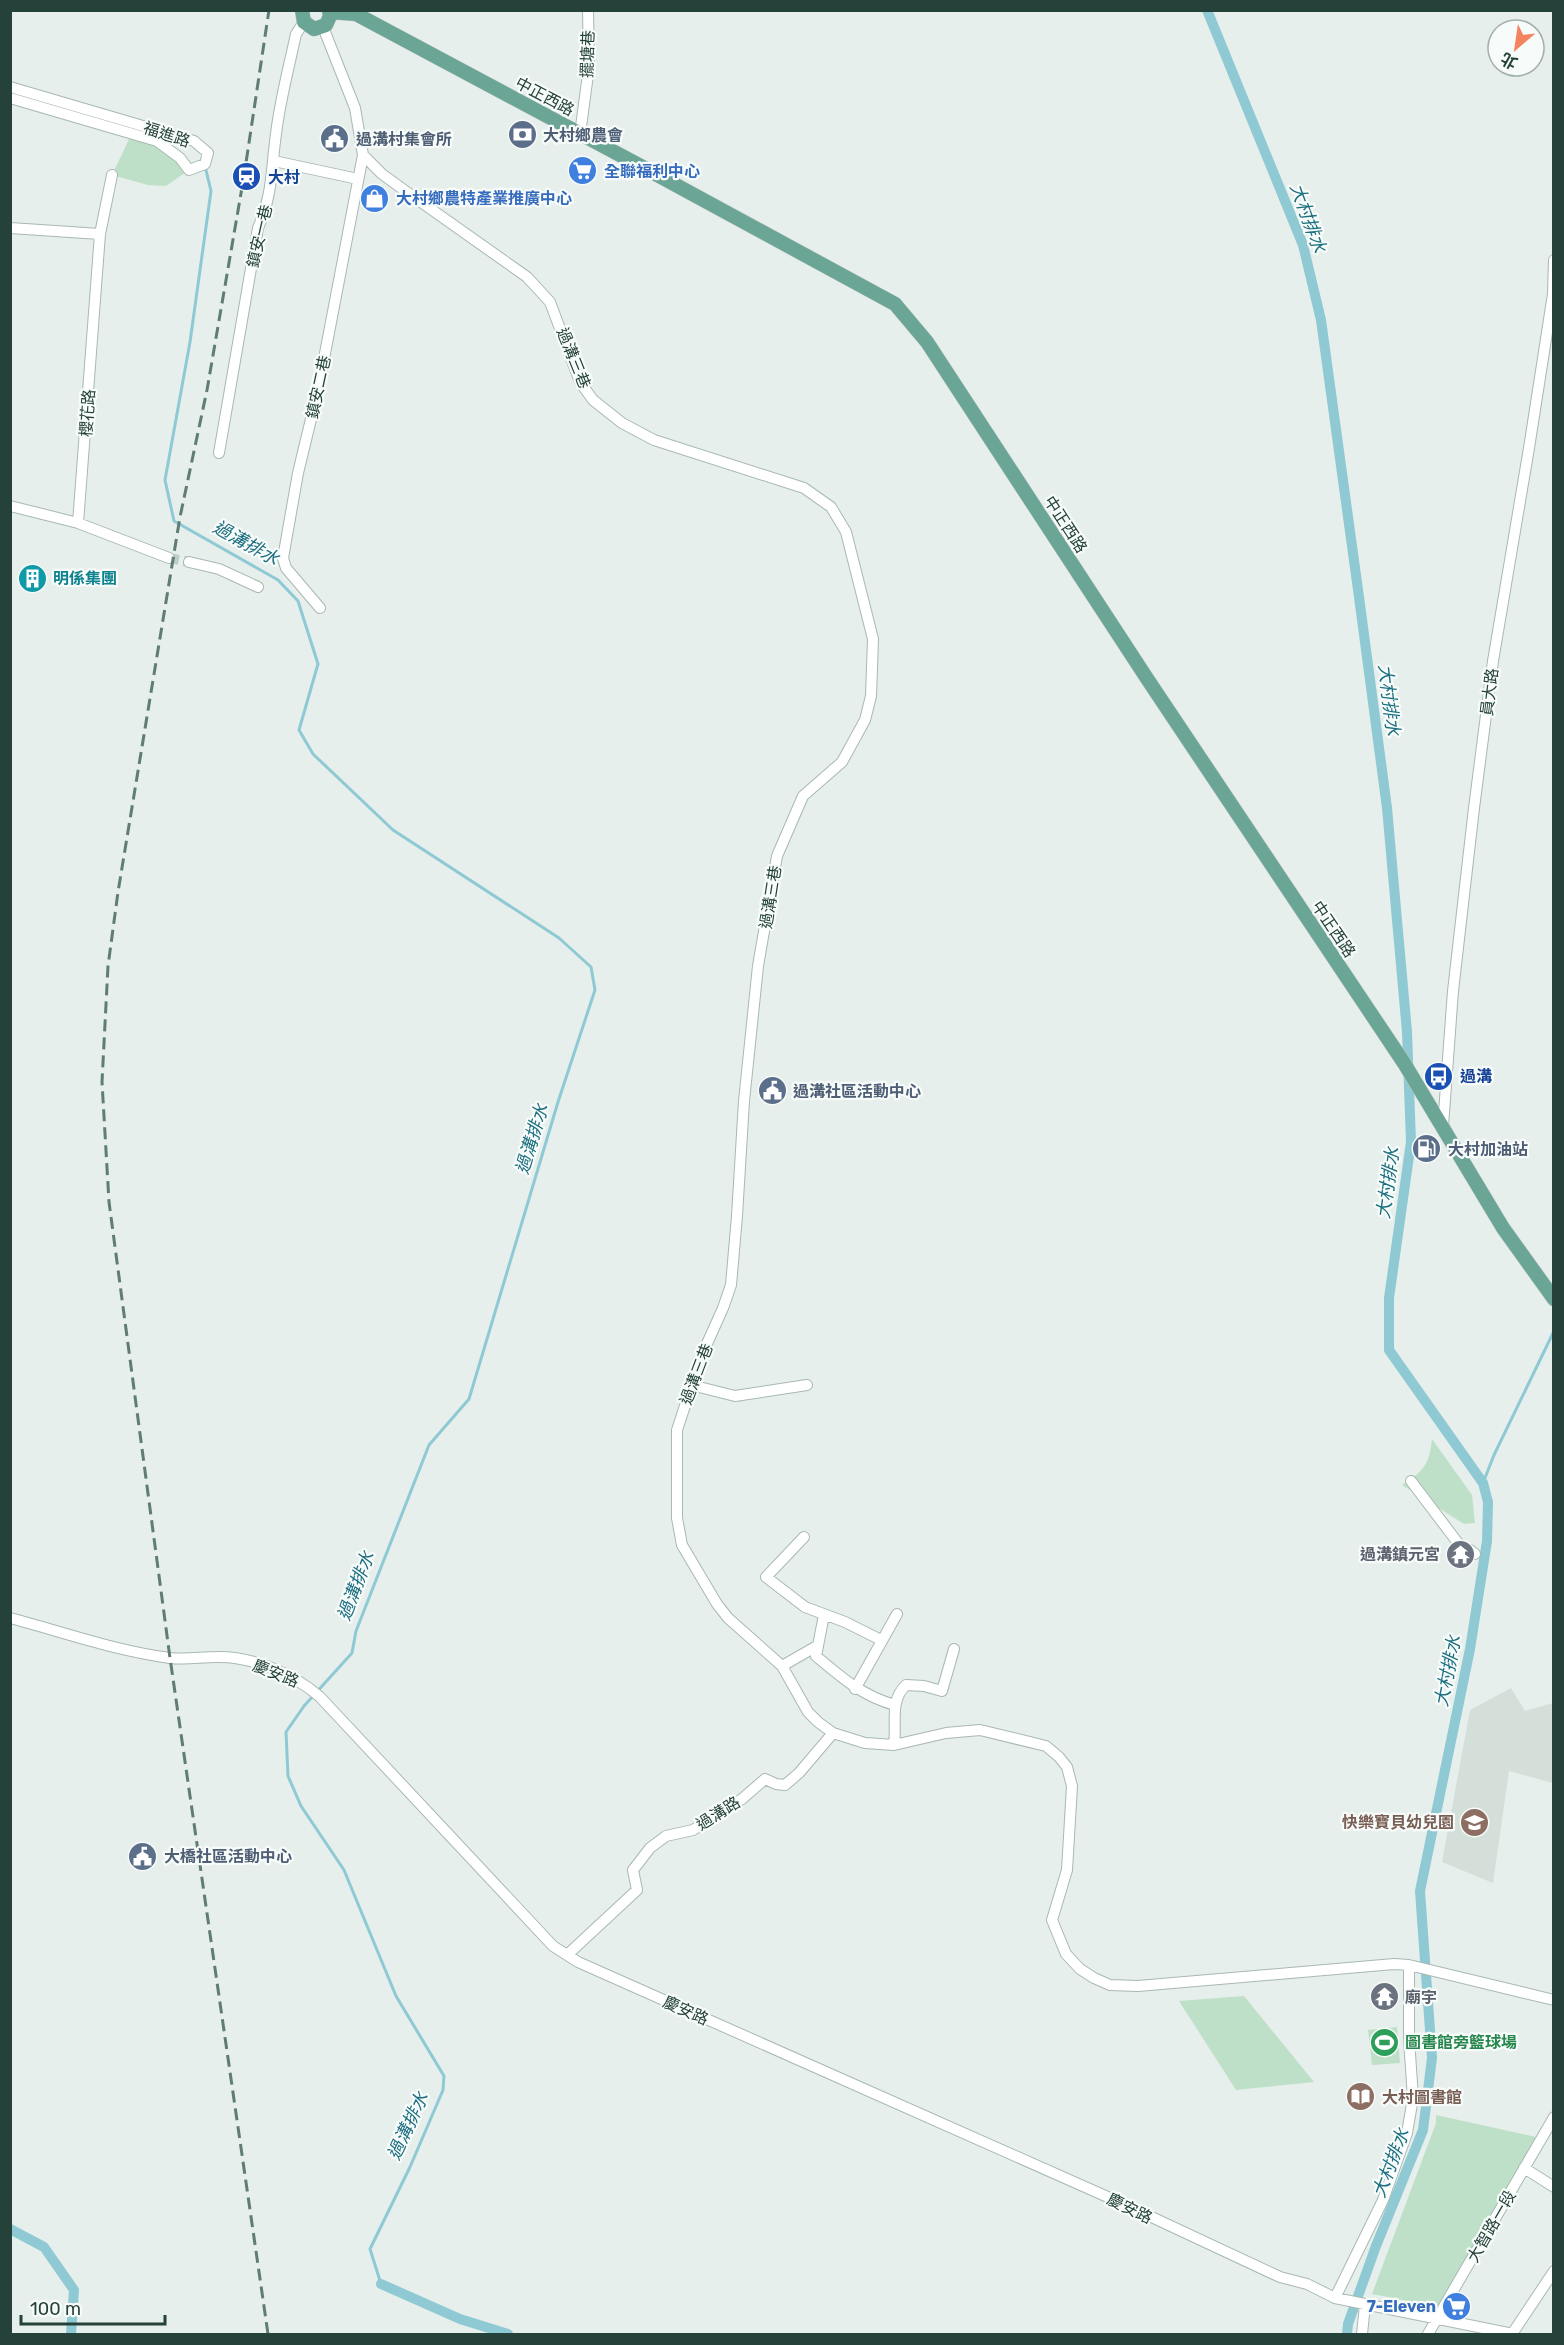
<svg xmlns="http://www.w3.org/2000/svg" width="1564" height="2345" viewBox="0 0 1564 2345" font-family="Rubik,'Noto Sans TC',sans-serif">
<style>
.built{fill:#d4dfda}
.green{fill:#bfe0c8}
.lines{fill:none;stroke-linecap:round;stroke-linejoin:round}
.stream{stroke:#8ec9d4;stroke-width:3}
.canal{stroke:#8ec9d4;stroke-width:10}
.minor-tunnel{stroke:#bfccc8;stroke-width:10;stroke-dasharray:10 5;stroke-linecap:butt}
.minor-casing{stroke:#a8b8b2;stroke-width:12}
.major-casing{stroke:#c2cac8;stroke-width:15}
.minor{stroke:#fff;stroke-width:10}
.major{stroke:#6aa596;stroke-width:14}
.rail{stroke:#5f7d75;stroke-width:3;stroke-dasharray:12 6;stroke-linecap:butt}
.labels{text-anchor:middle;stroke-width:4.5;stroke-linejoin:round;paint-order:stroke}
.street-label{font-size:16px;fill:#24423a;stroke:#f7fbf9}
.service-label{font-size:16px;font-weight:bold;fill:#4e5e75;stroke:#f7fbf9;text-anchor:start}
.shop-label{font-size:16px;font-weight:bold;fill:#366cbe;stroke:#f7fbf9;text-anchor:start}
.transit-label{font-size:16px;font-weight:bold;fill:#164399;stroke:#f7fbf9;text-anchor:start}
.culture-label{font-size:16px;font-weight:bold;fill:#0d838f;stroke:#f7fbf9;text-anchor:start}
.worship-label{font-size:16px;font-weight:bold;fill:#5b616d;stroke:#f7fbf9;text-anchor:end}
.education-label{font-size:16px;font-weight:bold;fill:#785e54;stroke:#f7fbf9;text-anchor:end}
.leisure-label{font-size:16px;font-weight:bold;fill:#27864d;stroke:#f7fbf9;text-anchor:start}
.water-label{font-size:18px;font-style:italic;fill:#1c6f80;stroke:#f7fbf9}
</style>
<rect width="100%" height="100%" fill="#e6efeb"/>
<path class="built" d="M1511 1688 1525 1711 1553 1703V1783L1509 1771 1493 1883 1442 1862 1470 1710Z"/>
<path class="green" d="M132 133 180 158 189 170 166 186 148 185 112 175Z
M1432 1439 1472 1495 1475 1523 1464 1524 1402 1485C1424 1471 1429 1465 1432 1439Z
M1244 1996 1314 2082 1236 2090 1179 2001Z
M1397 2027 1400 2063 1372 2065 1368 2030Z
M1436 2115 1536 2137 1438 2307 1372 2294 1436 2123Z"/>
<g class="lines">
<path class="stream" d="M205 166 211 191 190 342 165 480 174 521 278 580 298 601 318 664 299 730 313 754 393 830 559 938 591 967 595 990 558 1102 469 1399 429 1445 356 1631 352 1653 304 1706 286 1732 288 1776 301 1806 344 1870 396 1996 444 2076 443 2090 410 2167 370 2249 381 2284
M1483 1483 1494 1455 1554 1331"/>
<path class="canal" d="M1207 10 1303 245 1321 320 1359 597 1387 808 1407 1032 1411 1142 1389 1298V1350L1483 1483 1488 1502 1487 1541 1470 1649 1420 1891 1432 2058 1423 2130 1376 2246 1348 2324 1347 2334
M10 2229 44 2247 74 2290 71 2334
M381 2284 460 2319 508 2334"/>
<path class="minor-tunnel" d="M169 558 189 562"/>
<defs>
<path id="minor" d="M323 27 355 108 363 155 382 174 404 190 527 277 550 302 580 382 593 400 622 423 654 440 804 488 831 507 846 532 873 639 871 696 865 720 842 762 803 796 777 856 758 966 744 1101 737 1216 731 1285 723 1308 701 1357 677 1430V1518L682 1545 717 1604 728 1618 782 1666 808 1712 818 1722 833 1733 865 1743 894 1745 946 1733 980 1730 1046 1746 1059 1757 1067 1767 1072 1786 1067 1870 1052 1920 1066 1954 1080 1969 1094 1978 1110 1985 1138 1986 1394 1964 1409 1965V2039L1413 2098 1407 2133 1383 2200 1335 2298
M10 87 194 141 208 153 205 164 189 170 180 158 157 141 10 98
M580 134 589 67 588 10
M274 161 358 179
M10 228 100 234
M219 453 258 228C273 194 271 169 276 134 280 100 289 67 296 34L304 22
M10 506 78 523 169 558
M78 523 100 234 112 175
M189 562 219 569 258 587
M320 608 286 568 283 558 298 473 318 390 363 155
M1443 1126 1453 991 1474 808 1493 661 1529 448 1553 294 1554 260
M691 1385 735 1396 807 1385
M1411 1481 1458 1543
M804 1537 766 1577 805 1607 845 1622 881 1640
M1470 1550 1475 1554
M824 1615 816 1656C841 1677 862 1696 895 1705
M10 1618C63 1632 116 1651 170 1658 186 1660 201 1657 216 1657 252 1656 294 1674 320 1697L553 1946 578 1962 1128 2206 1280 2277 1307 2284 1335 2298 1513 2334
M782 1666 817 1646
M855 1689 897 1614
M894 1745C897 1724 889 1701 906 1685L924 1686 942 1691 954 1649
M567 1955 637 1890 633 1870 650 1848 666 1836 693 1830 742 1799 765 1779 776 1784 785 1785 799 1773 833 1733
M1409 1965 1554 2000
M1524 2168 1554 2187
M1362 2334 1365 2305
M1428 2334 1554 2117
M1512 2334 1554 2271"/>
<path id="major" d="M302 10 304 22 314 29 326 25 330 16 329 10
M330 12 356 14 650 171 895 304 927 342 1148 680 1404 1063 1503 1228 1554 1299"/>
</defs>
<use href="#minor" class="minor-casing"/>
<use href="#major" class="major-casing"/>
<use href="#minor" class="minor"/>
<use href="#major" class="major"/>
<path class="rail" d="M268 2334 170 1658 109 1202 102 1082 108 966 118 892 180 517 207 390 244 176 269 10"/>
</g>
<defs>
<symbol id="bank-disc" viewBox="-11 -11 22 22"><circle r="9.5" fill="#5c6f8a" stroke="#f7fbf9"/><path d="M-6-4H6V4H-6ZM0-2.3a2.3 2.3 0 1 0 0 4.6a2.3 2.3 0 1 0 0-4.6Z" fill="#fff"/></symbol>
<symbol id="civic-disc" viewBox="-11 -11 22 22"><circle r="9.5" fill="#5c6f8a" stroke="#f7fbf9"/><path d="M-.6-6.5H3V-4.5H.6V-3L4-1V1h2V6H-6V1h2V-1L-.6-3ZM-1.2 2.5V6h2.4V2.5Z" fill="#fff"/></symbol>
<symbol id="supermarket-disc" viewBox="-11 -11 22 22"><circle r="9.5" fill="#3f7fe0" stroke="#f7fbf9"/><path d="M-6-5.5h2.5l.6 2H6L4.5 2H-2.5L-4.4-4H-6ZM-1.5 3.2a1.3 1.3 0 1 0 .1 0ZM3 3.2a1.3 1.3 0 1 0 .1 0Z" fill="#fff"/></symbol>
<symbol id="station-disc" viewBox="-11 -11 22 22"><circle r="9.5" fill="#1a4fb4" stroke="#f7fbf9"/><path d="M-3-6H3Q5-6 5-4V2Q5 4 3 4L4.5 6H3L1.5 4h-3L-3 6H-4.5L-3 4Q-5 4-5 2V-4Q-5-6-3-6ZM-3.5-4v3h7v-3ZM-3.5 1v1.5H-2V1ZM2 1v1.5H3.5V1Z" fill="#fff"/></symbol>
<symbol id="shop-disc" viewBox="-11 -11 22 22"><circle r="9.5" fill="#3f7fe0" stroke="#f7fbf9"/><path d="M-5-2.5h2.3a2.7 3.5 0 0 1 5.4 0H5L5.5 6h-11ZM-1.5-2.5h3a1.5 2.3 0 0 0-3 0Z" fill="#fff"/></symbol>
<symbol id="building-disc" viewBox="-11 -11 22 22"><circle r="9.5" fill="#0f9aa8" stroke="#f7fbf9"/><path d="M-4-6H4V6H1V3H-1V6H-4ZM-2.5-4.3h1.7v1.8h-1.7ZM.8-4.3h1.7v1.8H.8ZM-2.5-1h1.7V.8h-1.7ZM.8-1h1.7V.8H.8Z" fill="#fff"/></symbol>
<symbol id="bus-disc" viewBox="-11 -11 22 22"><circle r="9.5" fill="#1a4fb4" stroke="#f7fbf9"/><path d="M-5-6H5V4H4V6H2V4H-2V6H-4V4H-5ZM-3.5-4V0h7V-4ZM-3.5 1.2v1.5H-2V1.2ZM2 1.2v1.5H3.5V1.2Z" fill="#fff"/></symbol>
<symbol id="fuel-disc" viewBox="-11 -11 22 22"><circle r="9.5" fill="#5c6f8a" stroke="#f7fbf9"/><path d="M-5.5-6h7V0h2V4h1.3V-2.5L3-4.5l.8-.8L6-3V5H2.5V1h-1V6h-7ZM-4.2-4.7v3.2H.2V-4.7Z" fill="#fff"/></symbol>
<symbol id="temple-disc" viewBox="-11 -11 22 22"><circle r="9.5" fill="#6b7280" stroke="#f7fbf9"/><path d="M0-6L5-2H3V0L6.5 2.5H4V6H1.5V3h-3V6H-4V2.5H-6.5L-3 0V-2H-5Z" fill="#fff"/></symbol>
<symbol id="school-disc" viewBox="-11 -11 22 22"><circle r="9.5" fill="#8d6e63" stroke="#f7fbf9"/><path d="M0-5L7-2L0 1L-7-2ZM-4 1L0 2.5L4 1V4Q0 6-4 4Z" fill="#fff"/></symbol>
<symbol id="stadium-disc" viewBox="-11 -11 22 22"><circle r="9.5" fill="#2e9e5b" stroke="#f7fbf9"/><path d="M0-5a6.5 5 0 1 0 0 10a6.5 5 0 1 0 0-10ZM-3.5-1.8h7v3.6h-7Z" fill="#fff"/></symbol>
<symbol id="library-disc" viewBox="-11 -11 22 22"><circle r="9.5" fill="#8d6e63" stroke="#f7fbf9"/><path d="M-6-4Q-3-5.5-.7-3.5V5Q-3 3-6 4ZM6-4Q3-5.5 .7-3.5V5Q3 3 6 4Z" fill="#fff"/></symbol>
</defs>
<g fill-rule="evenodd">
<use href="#bank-disc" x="506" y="118" width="33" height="33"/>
<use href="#civic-disc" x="318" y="122" width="33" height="33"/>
<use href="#supermarket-disc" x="566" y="154" width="33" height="33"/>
<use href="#station-disc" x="230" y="160" width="33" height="33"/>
<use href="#shop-disc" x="358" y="182" width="33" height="33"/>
<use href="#building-disc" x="16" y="562" width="33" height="33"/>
<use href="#bus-disc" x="1422" y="1060" width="33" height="33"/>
<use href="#civic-disc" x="756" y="1074" width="33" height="33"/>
<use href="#fuel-disc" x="1410" y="1132" width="33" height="33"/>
<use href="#temple-disc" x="1444" y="1538" width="33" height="33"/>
<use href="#school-disc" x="1458" y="1806" width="33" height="33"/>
<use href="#civic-disc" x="126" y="1840" width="33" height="33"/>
<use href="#temple-disc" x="1368" y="1980" width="33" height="33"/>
<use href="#stadium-disc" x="1368" y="2026" width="33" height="33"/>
<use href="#library-disc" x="1344" y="2080" width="33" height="33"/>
<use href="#supermarket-disc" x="1440" y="2290" width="33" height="33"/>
</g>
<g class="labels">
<g class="street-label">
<text transform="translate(587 54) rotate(-88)" y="6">擺塘巷</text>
<text transform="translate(545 96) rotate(28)" y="6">中正西路</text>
<text transform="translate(167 134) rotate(18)" y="6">福進路</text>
<text transform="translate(259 236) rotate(-77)" y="6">鎮安一巷</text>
<text transform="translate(574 358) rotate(68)" y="6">過溝三巷</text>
<text transform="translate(318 387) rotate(-78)" y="6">鎮安二巷</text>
<text transform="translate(87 413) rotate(-86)" y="6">櫻花路</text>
<text transform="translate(1066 524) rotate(57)" y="6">中正西路</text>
<text transform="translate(1489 692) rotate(-83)" y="6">員大路</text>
<text transform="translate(770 897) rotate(-81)" y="6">過溝三巷</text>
<text transform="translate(1334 929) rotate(56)" y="6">中正西路</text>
<text transform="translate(696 1374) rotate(-69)" y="6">過溝三巷</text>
<text transform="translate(276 1673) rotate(22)" y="6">慶安路</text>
<text transform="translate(718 1813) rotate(-32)" y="6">過溝路</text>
<text transform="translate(686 2010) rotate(24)" y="6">慶安路</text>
<text transform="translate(1130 2208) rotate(26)" y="6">慶安路</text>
<text transform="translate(1491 2226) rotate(-60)" y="6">大智路一段</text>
</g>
<g class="service-label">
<text x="543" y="141">大村鄉農會</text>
<text x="356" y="145">過溝村集會所</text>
<text x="793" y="1097">過溝社區活動中心</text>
<text x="1448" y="1155">大村加油站</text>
<text x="164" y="1862">大橋社區活動中心</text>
</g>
<g class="shop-label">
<text x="604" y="177">全聯福利中心</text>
<text x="396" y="204">大村鄉農特產業推廣中心</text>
<text x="1436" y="2312" text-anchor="end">7-Eleven</text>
</g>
<g class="transit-label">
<text x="268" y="183">大村</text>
<text x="1460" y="1082">過溝</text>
</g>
<g class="culture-label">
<text x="53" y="584">明係集團</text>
</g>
<g class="worship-label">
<text x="1440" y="1560">過溝鎮元宮</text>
<text x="1405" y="2003" text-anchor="start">廟宇</text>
</g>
<g class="education-label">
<text x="1454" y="1828">快樂寶貝幼兒園</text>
<text x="1382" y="2103" text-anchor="start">大村圖書館</text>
</g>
<g class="leisure-label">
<text x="1405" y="2048">圖書館旁籃球場</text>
</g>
<g class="water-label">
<text transform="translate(1308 218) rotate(70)" y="6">大村排水</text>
<text transform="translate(246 543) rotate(29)" y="6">過溝排水</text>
<text transform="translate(1389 700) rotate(83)" y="6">大村排水</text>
<text transform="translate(532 1139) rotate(-73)" y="6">過溝排水</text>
<text transform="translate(1388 1183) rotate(-82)" y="6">大村排水</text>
<text transform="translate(356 1586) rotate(-69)" y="6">過溝排水</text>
<text transform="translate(1448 1671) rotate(-79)" y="6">大村排水</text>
<text transform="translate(408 2126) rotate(-65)" y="6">過溝排水</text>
<text transform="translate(1391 2163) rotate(-69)" y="6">大村排水</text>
</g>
</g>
<rect width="1564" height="2345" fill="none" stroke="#24423a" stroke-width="24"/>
<g transform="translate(1516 48) rotate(209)"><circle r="28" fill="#f7fbf9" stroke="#a3b1ad" stroke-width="1.5"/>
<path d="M0-4.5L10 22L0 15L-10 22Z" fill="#f4845f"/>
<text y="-9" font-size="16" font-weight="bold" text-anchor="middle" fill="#24423a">北</text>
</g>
<path d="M21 2315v9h144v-9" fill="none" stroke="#24423a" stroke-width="3"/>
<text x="30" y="2315" font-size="18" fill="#24423a" stroke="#f7fbf9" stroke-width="4.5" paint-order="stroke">100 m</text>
</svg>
